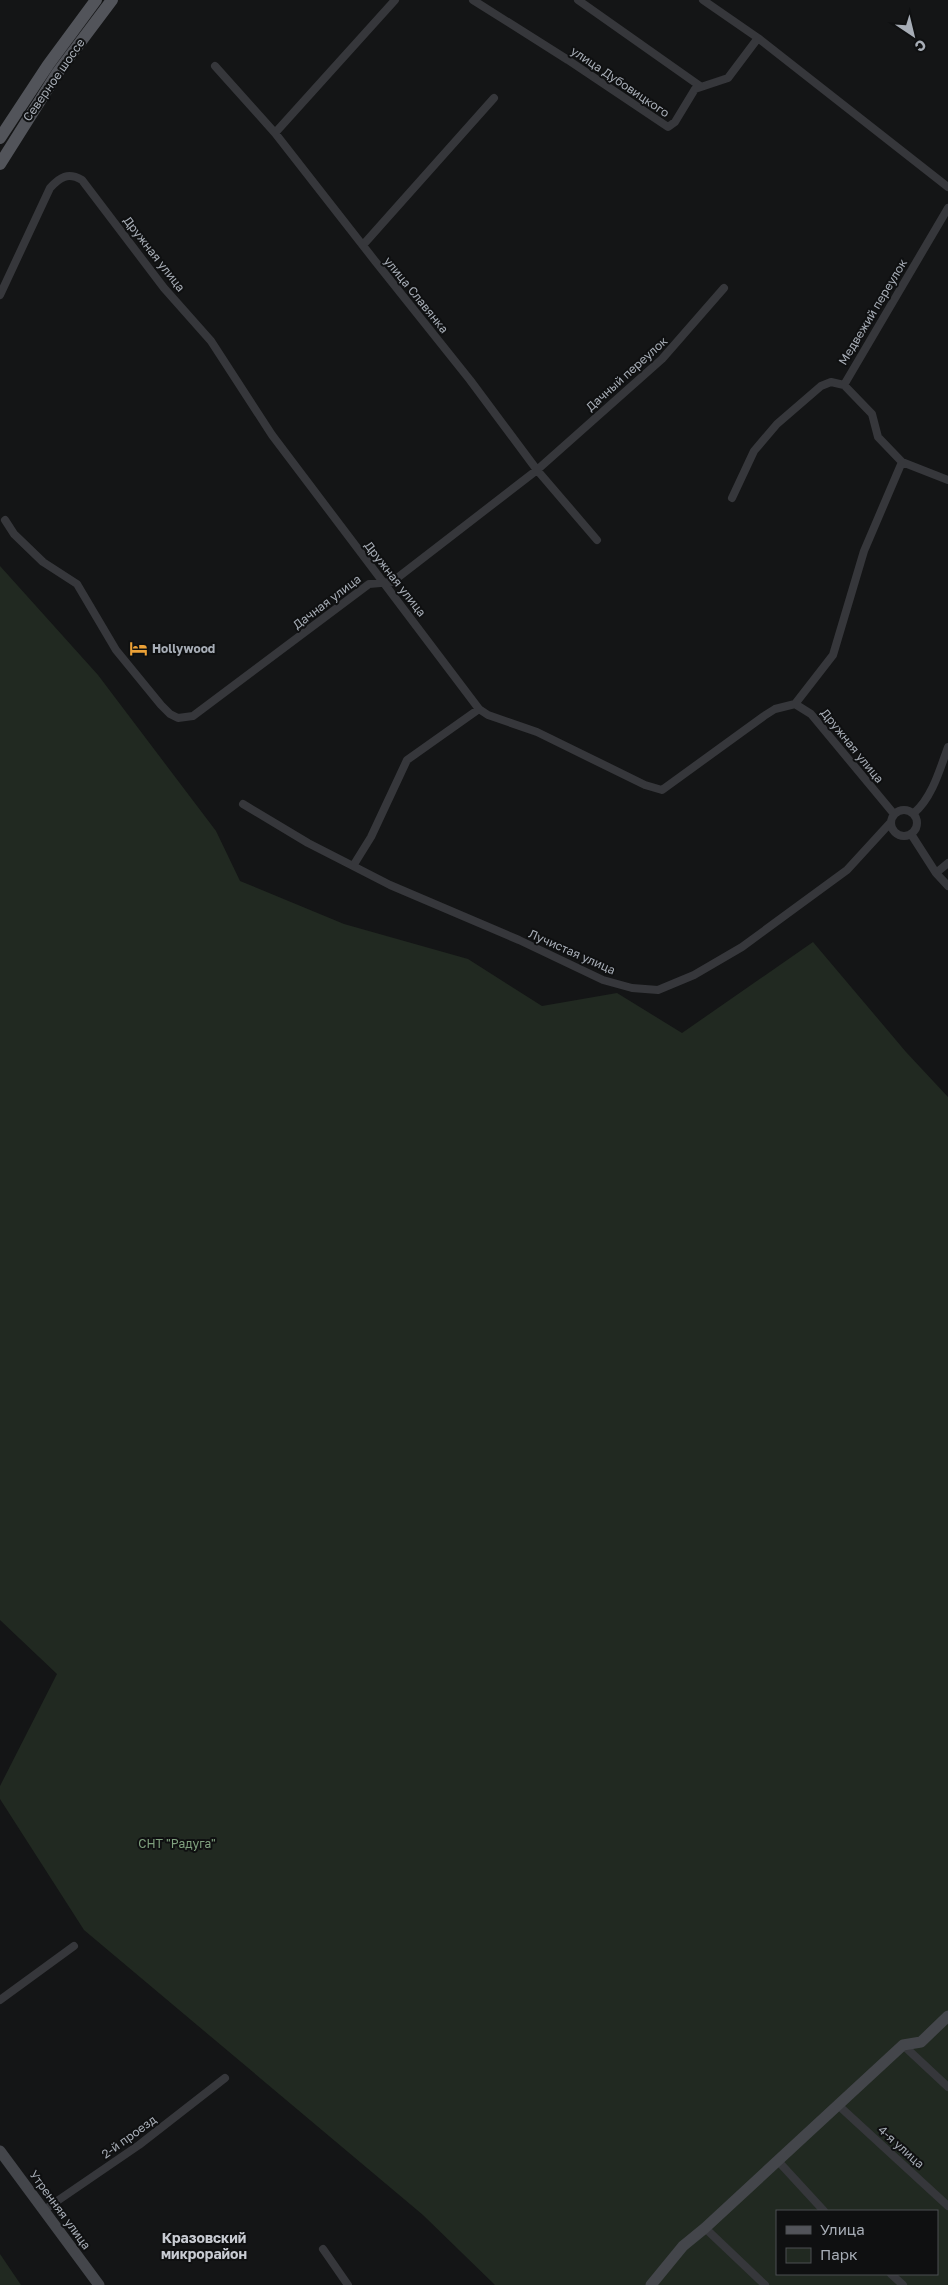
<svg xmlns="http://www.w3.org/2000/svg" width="948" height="2285" viewBox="0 0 948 2285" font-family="'Golos Text',sans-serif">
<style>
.green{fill:#212921;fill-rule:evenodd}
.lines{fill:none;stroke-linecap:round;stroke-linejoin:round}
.street{stroke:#36373b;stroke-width:8}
.secondary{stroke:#44464b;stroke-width:11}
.primary{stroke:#52545a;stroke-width:12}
.labels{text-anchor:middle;stroke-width:4;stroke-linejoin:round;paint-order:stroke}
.street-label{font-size:12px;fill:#a7adb6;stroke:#0f1011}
.poi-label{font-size:12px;font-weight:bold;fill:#a7adb6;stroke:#0f1011;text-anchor:start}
.park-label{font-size:12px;fill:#7fa07e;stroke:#0f1011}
.neighbourhood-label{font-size:14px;font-weight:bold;fill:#c8cbd2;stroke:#0f1011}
</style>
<rect width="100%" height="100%" fill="#141516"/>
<path class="green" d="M0 566 98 675 216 831 240 881 344 924 468 959 542 1006 617 993 682 1033 813 942 906 1052 948 1097V2285H495L423 2215 84 1930 0 1799V1786L57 1674 0 1620ZM777 2211H937V2274H777Z
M0 2254 21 2285H0Z"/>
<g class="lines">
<path class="street" d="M473 0 568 60 668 127 675 122 695 89 728 78 758 38
M578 0 700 86
M703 0 758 38 948 187
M215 66 275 133 375 261 470 380 537 470 597 540
M275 133 395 0
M363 245 494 98
M0 295 50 188C60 177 68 172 82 180L164 288 211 341 272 435 479 709 488 715 537 732 645 785 662 790 764 716 775 709 795 704 811 714 894 814
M844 385 872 414 878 437 902 462 948 480
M732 498 754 451 777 424 821 386 831 382 844 385 948 208
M5 520 14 534 43 562 77 584 116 650 161 705 170 714 178 718 193 716 369 584 392 582 537 470 662 359 724 288
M795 704 833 655 864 551 902 462
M243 804 308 843 353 866 371 837 407 760 479 709
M891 823a13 13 0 1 1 26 0a13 13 0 1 1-26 0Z
M914 813C932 798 940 769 948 747
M911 834 936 873 948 886
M353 866 390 885 519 940 603 980 632 988 658 990 694 975 742 947 847 870 891 822
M936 873 948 863
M0 2000 74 1946
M903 2045 948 2087
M838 2105 948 2206
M778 2161 824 2211
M44 2210 139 2145 225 2078
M705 2228 765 2285
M323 2249 348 2285
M891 2274 903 2285"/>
<path class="secondary" d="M0 2151 99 2285
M651 2285 683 2246 705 2228 903 2045 921 2042 948 2016"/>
<path class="primary" d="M0 138 48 65 96 0
M0 164 58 72 112 0"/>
</g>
<defs>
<symbol id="hotel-bare" viewBox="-9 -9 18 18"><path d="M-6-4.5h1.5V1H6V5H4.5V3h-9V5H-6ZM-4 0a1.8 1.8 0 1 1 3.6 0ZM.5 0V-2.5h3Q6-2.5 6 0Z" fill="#eca137" stroke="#0f1011" stroke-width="2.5" paint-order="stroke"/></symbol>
</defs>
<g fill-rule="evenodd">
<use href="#hotel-bare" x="126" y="636" width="25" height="25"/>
</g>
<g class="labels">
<g class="street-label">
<text transform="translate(54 80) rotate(-55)" y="4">Северное шоссе</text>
<text transform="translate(620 82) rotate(34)" y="4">улица Дубовицкого</text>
<text transform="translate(154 254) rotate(52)" y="4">Дружная улица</text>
<text transform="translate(416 295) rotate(51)" y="4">улица Славянка</text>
<text transform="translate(873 312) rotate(-59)" y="4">Медвежий переулок</text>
<text transform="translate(627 374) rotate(-42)" y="4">Дачный переулок</text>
<text transform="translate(395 579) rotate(52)" y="4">Дружная улица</text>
<text transform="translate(327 602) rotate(-37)" y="4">Дачная улица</text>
<text transform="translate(852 746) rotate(51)" y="4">Дружная улица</text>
<text transform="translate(572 952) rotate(24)" y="4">Лучистая улица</text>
<text transform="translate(129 2137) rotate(-36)" y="4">2-й проезд</text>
<text transform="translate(901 2147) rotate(42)" y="4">4-я улица</text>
<text transform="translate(60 2210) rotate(54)" y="4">Утренняя улица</text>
</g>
<g class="poi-label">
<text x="152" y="653">Hollywood</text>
</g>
<g class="park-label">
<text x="177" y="1848">СНТ "Радуга"</text>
</g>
<g class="neighbourhood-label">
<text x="204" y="2243">Кразовский<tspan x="204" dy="16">микрорайон</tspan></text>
</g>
</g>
<rect x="776" y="2210" width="162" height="65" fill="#0f1011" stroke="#4c4f53"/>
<rect x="786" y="2226" width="25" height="8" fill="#52545a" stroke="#4c4f53"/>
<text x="820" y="2235" font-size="15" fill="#a7adb6">Улица</text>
<rect x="786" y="2248" width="25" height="15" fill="#212921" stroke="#4c4f53"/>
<text x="820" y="2260" font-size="15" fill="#a7adb6">Парк</text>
<g transform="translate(913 35) rotate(145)" stroke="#0f1011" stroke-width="4" paint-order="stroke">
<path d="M0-4L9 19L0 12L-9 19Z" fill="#a7adb6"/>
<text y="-8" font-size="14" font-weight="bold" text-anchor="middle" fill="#a7adb6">С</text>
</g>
</svg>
